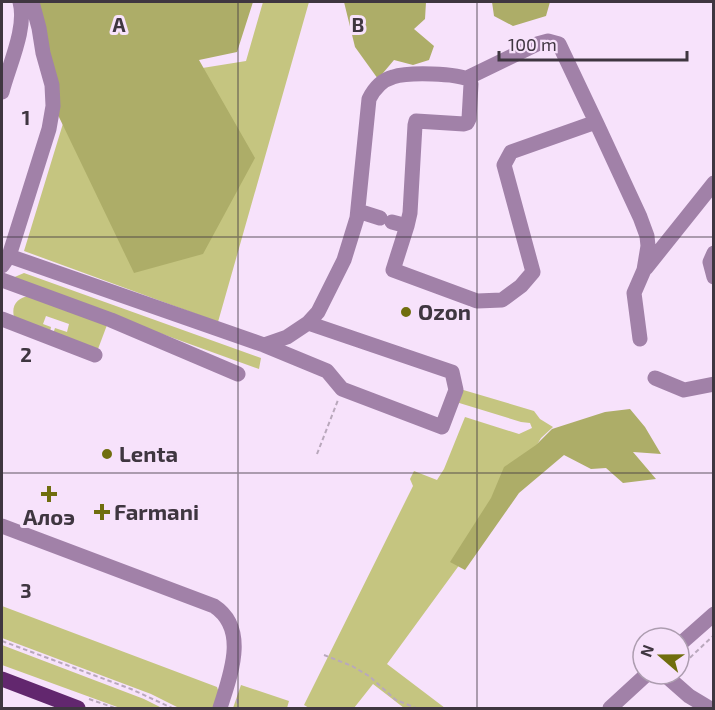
<svg xmlns="http://www.w3.org/2000/svg" width="715" height="710" viewBox="0 0 715 710" font-family="'Exo 2',sans-serif">
<style>
.green{fill:#c5c580}
.forest{fill:#adad68}
.lines{fill:none;stroke-linecap:round;stroke-linejoin:round}
.path{stroke:#b9a8bc;stroke-width:2;stroke-dasharray:4.5 3;stroke-linecap:butt}
.minor{stroke:#a181a8;stroke-width:15}
.major{stroke:#62276e;stroke-width:15}
.grid{fill:none;stroke:#3f3640;stroke-width:1.5;stroke-opacity:0.55}
.poi-dot{fill:#706e0e;stroke:#f7e2fb;stroke-width:2}
.labels{text-anchor:middle;stroke-width:6;stroke-linejoin:round;paint-order:stroke}
.poi-label{font-size:22px;font-weight:bold;fill:#3f3640;stroke:#f7e2fb;text-anchor:start}
.grid-label{font-size:20px;text-anchor:middle;font-weight:bold;fill:#3f3640;stroke:#f7e2fb;stroke-width:6;stroke-linejoin:round;paint-order:stroke}
</style>
<rect width="100%" height="100%" fill="#f7e2fb"/>
<path class="green" d="M263 2H309L218 322 24 251 65 117 190 70 246 61Z
M24 273 261 358 259 369 10 279Z
M30 296 107 325 98 349 53 334 55 328 67 332 69 324 46 316 43 324 51 327 50 332 14 317C11 305 18 297 30 296Z
M460 389 534 411 540 419 553 427 541 438 490 523 387 664 445 708H404L373 684 354 708H309L304 705 413 486 410 479 414 471 437 480 444 469 465 417 519 434 532 428 530 423 521 422 456 402Z
M2 606 217 687 219 693 214 708H179L151 694 2 638Z
M2 645 144 699 162 708H120L2 665Z
M241 685 289 701 287 708H233Z"/>
<path class="forest" d="M32 2H253L237 52 199 60 255 158 203 254 134 273 58 115Z
M344 2H426L425 19 414 29 434 46 429 60 413 65 394 60 378 79 355 47Z
M492 2H550L546 16 513 26 494 16Z
M630 409 645 427 661 454 633 452 656 479 623 483 606 468 591 469 564 455 519 493 465 570 450 562 491 498 504 467 536 445 552 429 605 412Z"/>
<g class="lines">
<path class="path" d="M317 454 338 400
M2 641 131 689 172 708
M324 655 352 666 369 676 396 700 416 708
M679 668 714 635
M89 699 115 708
M237 699 238 708"/>
<path class="minor" d="M2 92C9 65 27 28 20 2
M596 122 640 217 647 236 648 246 644 270 634 293 640 339
M358 211 380 218
M392 222 407 226
M714 253 710 262 714 277
M9 256 264 345 327 371 342 389 442 427 456 390 452 372 308 323
M2 266 9 256 49 129 53 106 52 85 43 53 39 28 32 2
M646 268 714 183
M2 280 111 320 238 374
M2 319 95 355
M264 345 287 337 308 323 318 312 344 260 357 218 369 99C374 89 382 80 393 77 408 72 457 73 470 80L471 84 469 119 467 123 464 124 416 121 415 125 410 213 407 226 393 270 477 301 502 300 521 286 533 272 504 165 511 152 596 122 559 44 548 41 537 44 467 78
M655 378 684 390 714 384
M2 526 214 606C249 629 230 676 220 708
M679 645 714 614
M664 674 689 696 709 708
M610 708 647 674"/>
<path class="major" d="M2 679 78 708"/>
</g>
<path class="grid" d="M238 2V708M477 2V708M2 237H714M2 473H714"/>
<g class="poi-dot">
<circle cx="406" cy="312" r="6"/>
<circle cx="107" cy="454" r="6"/>
<path d="M46 485h6v6h6v6h-6v6h-6v-6h-6v-6h6z"/>
<path d="M99 503h6v6h6v6h-6v6h-6v-6h-6v-6h6z"/>
</g>
<g class="labels">
<g class="poi-label">
<text x="418" y="320">Ozon</text>
<text x="119" y="462">Lenta</text>
<text x="114" y="520">Farmani</text>
<text x="49" y="525" text-anchor="middle">Алоэ</text>
</g>
</g>
<g class="grid-label">
<text x="119" y="32">A</text>
<text x="358" y="32">B</text>
<text x="26" y="125">1</text>
<text x="26" y="362">2</text>
<text x="26" y="598">3</text>
</g>
<rect width="715" height="710" fill="none" stroke="#3f3640" stroke-width="6"/>
<g transform="translate(661 656) rotate(290)"><circle r="28" fill="#f7e2fb" stroke="#ad9db0" stroke-width="1.5"/>
<path d="M0-4.5L10 22L0 15L-10 22Z" fill="#706e0e"/>
<text y="-9" font-size="16" font-weight="bold" text-anchor="middle" fill="#3f3640">N</text>
</g>
<path d="M499 51v9h188v-9" fill="none" stroke="#3f3640" stroke-width="3"/>
<text x="508" y="51" font-size="18" fill="#3f3640" stroke="#f7e2fb" stroke-width="4.5" paint-order="stroke">100 m</text>
</svg>
